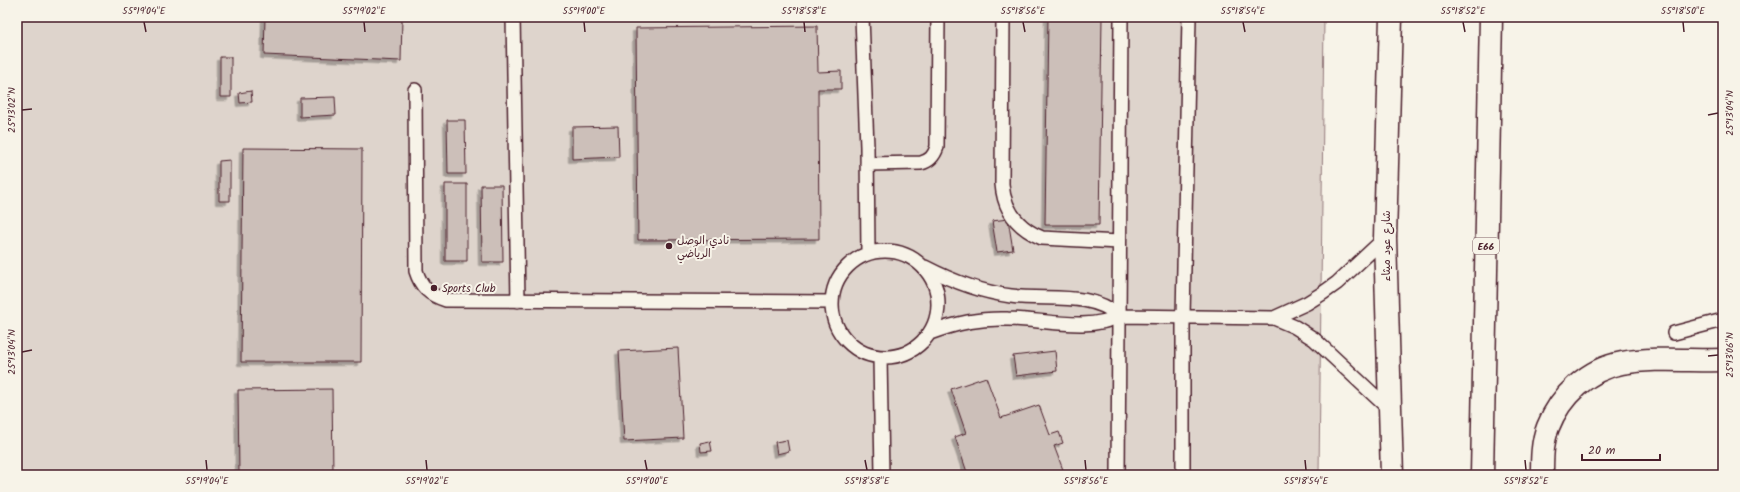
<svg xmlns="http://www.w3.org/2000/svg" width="1740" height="492" viewBox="0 0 1740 492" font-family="Kalam,'Playpen Sans Arabic',sans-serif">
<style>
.green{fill:#ded4cc;stroke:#947a7c}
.building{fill:#ccbfb9;stroke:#4a1f2b;filter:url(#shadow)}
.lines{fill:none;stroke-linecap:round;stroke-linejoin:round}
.service-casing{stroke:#4a1f2b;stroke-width:16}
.tertiary-casing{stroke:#4a1f2b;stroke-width:25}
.trunk-casing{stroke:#4a1f2b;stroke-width:25}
.service{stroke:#f7f3e8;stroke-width:13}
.tertiary{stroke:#f7f3e8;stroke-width:22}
.trunk{stroke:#f7f3e8;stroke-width:22}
.ticks{fill:none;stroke:#4a1f2b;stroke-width:1.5}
.poi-dot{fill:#4a1f2b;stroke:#f7f3e8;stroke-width:1.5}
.labels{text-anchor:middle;stroke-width:4;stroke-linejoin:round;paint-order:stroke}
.shield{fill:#f7f3e8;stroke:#7e5f64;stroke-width:1}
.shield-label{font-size:10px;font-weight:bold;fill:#4a1f2b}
.poi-label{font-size:11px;fill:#4a1f2b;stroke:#f7f3e8;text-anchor:start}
.street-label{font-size:11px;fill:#4a1f2b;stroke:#f7f3e8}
.neatline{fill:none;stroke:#4a1f2b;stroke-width:1.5}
.ticks-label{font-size:10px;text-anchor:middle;fill:#4a1f2b}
</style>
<defs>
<filter id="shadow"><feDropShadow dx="-3.5" dy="3.5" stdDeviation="0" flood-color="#0004"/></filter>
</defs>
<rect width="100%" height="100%" fill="#f7f3e8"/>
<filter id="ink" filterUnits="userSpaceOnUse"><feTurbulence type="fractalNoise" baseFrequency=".025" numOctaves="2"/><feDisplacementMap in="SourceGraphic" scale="8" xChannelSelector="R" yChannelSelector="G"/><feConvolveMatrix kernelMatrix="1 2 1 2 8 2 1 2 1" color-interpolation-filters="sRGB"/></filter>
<g filter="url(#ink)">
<path class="green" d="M17 17H1324L1319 475H17Z"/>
<path class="building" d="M265 17H402L401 61 264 55Z
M1048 17H1102L1099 225H1045Z
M817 26 818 72 841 71V89H818L819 239 638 240 636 28Z
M220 57H231V97H220Z
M251 91 252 102 240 103 239 93Z
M335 97 336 115 300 117V98Z
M447 120H465L466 174H448Z
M618 126 619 157 572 159V127Z
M243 148 362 149 361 362H241Z
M230 160V201H219V161Z
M445 184H467V261H445Z
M481 185H502L503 262H482Z
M1008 219 1013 250 997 252 992 221Z
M678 348 683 438 624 441 619 351Z
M1055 351 1057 371 1016 376 1013 356Z
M986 377 1001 418 1039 405 1050 435 1059 432 1063 443 1054 446 1065 475H968L955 437 966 433 951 389Z
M332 389 333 475H239L238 390Z
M787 440 789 451 777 454 775 442Z
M710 441 712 451 701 452 700 443Z"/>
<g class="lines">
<defs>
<path id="service" d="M513 17 518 301
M862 17 867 147 868 253
M1003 17 1002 184C1004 211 1018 228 1042 238L1119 242
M415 90 416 271C421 287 429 295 446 300L831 302
M867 164 921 163C930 161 934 156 937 147L938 17
M832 304a53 53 0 1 1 106 0a53 53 0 1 1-106 0Z
M925 267C952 281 981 292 1011 296 1046 301 1092 291 1119 316
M1274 318 1295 327 1314 339 1390 410
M930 333C957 323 979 318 1008 319 1041 319 1089 332 1119 316L1274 318 1307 303 1323 293 1337 283 1385 238
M1674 333 1723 320
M880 357 882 475
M1118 475 1121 17
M1183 475V317L1189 17"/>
<path id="tertiary" d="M1542 475C1542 459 1542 442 1548 427 1560 396 1588 369 1622 363 1654 357 1690 361 1723 360"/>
<path id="trunk" d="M1391 17 1385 238 1392 475
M1482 475 1491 17"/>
</defs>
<use href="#service" class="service-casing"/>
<use href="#tertiary" class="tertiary-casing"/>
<use href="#trunk" class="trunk-casing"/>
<use href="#service" class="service"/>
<use href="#tertiary" class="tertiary"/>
<use href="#trunk" class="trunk"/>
</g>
</g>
<path class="ticks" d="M144 22 146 32M364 22 365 32M584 22 585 32M804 22 805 32M1023 22 1025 32M1243 22 1245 32M1463 22 1465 32M1683 22 1684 32M22 110 32 109M1708 115 1718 113M22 352 32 350M1708 356 1718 355M206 460 207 470M426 460 427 470M645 460 647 470M865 460 867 470M1085 460 1086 470M1305 460 1306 470M1525 460 1526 470"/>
<g class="poi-dot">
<circle cx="669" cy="246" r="4"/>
<circle cx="434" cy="288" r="4"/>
</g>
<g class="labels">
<rect class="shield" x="1473" y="238" width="26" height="16" rx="3"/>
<g class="shield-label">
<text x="1486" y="250">E66</text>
</g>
<g class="poi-label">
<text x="677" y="244">نادي الوصل<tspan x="677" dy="13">الرياضي</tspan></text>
<text x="442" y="292">Sports Club</text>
</g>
<g class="street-label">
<text transform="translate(1386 246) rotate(-90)" y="4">شارع عود ميثاء</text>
</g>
</g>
<rect width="1740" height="492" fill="none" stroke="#f7f3e8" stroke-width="44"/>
<path d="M1582 454v6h78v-6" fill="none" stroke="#4a1f2b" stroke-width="2"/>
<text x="1588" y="454" font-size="12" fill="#4a1f2b" stroke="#f7f3e8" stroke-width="3" paint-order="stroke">20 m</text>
<rect x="22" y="22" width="1696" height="448" class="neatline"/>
<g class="ticks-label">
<text x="144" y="14">55°19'04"E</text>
<text x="364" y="14">55°19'02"E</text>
<text x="584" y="14">55°19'00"E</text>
<text x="804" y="14">55°18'58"E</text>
<text x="1023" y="14">55°18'56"E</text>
<text x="1243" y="14">55°18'54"E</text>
<text x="1463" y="14">55°18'52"E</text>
<text x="1683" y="14">55°18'50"E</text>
<text transform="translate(11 110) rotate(-90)" y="4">25°13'02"N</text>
<text transform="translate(1729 113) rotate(-90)" y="4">25°13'04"N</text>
<text transform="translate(11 352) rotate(-90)" y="4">25°13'04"N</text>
<text transform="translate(1729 355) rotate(-90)" y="4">25°13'06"N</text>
<text x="207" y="484">55°19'04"E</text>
<text x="427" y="484">55°19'02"E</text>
<text x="647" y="484">55°19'00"E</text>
<text x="867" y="484">55°18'58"E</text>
<text x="1086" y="484">55°18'56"E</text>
<text x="1306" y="484">55°18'54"E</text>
<text x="1526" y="484">55°18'52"E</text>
</g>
</svg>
